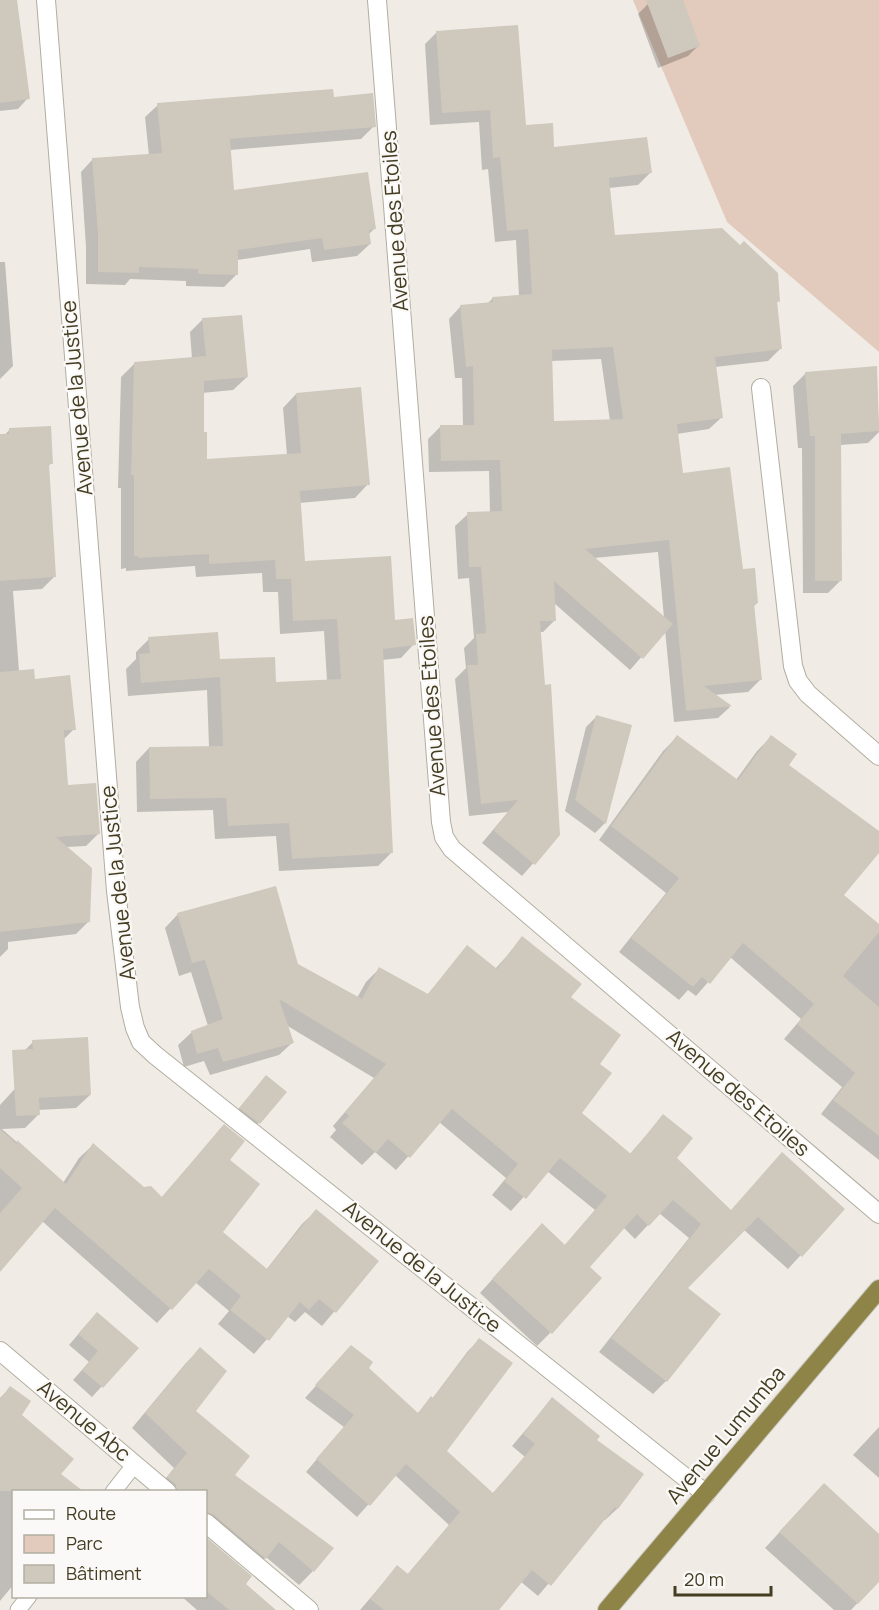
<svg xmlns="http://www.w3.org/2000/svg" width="879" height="1610" viewBox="0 0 879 1610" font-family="Manrope,sans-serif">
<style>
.green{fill:#e2cabc}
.shadow{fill:#0003;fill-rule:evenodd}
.building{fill:#cec8bd;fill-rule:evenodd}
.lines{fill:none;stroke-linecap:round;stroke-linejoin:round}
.service-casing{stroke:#b2ad9f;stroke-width:17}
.minor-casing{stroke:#b2ad9f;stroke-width:20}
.trunk-casing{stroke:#cbc9c1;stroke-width:20}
.service{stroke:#fff;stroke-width:15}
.minor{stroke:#fff;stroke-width:18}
.trunk{stroke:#8e8448;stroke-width:18}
.labels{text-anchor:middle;stroke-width:4.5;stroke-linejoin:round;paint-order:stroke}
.street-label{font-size:21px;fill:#443d22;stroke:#fbf9f7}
</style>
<rect width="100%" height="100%" fill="#f0ece5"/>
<path class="green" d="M633 0H879V352L727 222Z"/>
<path class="shadow" d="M659 0H681L698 46 688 56 658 68 638 14 648 4Z
M0 30 28 98 18 109 0 111Z
M437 32 524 126 553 148 650 173 638 185 609 188 614 237 778 301 776 304 780 349 768 361 715 367 722 417 709 429 677 434 682 475 742 571 757 603 753 607 760 680 748 692 714 695 730 707 718 718 674 722 665 630 630 670 554 603 555 620 543 632H539L559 834 522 876 482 843 508 812 469 816 455 679 466 668 464 648 474 638 469 578 458 579 455 526 468 514 490 513 489 471 429 472 428 439 440 427 463 426 462 378H455L449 319 461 306 487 304 493 298 519 296 516 240 495 242 488 169 482 170 479 122 430 125 425 44ZM601 359 610 421 552 422 551 361ZM658 552 664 618 594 558Z
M332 99 374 126 361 139 230 150 233 192 375 228 368 235 370 244 357 256 312 262 310 249 237 260V274L224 287 186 286V281L130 279 125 285 86 284V247L81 172 93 159 149 156 145 117 158 105Z
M0 262H5L13 366 0 379Z
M203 319 247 377 233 390 202 393 203 433 205 461 287 455 283 408 296 394 368 484 355 498 299 503 304 563 394 622 414 644 401 658 382 660 392 852 378 866 279 871 276 836 215 839 213 810 137 812 136 762 149 748 209 747 207 690 128 696 126 669 136 659V652L149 639 219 660 274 683 327 681 324 631 280 634 278 592H263L262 573 196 577 195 566 126 571V568L121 569V488H118L121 377 135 363 192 359 190 332Z
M876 368 879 432 868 443 840 445 841 580 828 593H803L802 448H798L793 386 806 373Z
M10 429 51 463 48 467 55 576 42 589 13 591 19 671 34 680 74 729 63 740 66 787 99 833 86 846 66 847 89 921 76 934 8 942V949L0 957V436H4Z
M596 717 630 726 605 823 595 833 565 811 586 727Z
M677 737 736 780 757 751 771 737 787 766 879 833V851L842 896 879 926V1160L821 1114 842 1087 784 1039 801 1019 730 957 696 996 688 990 679 1000 619 952 666 893 599 840 663 751Z
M178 914 297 965 357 998 366 982 379 969 427 995 468 947 495 969 523 938 569 997 598 1064 580 1113 630 1154 663 1116 675 1159 730 1212 843 1209 788 1269 744 1230 686 1288 719 1314 666 1381 653 1394 599 1352 689 1238 659 1213 635 1239 623 1227 588 1268 550 1333 537 1346 480 1293 529 1239 564 1246 595 1210 547 1171 511 1211 492 1195 506 1178 439 1122 396 1170 375 1152 362 1165 330 1137 336 1130 333 1126 374 1078 286 1025 293 1042 279 1055 210 1075 204 1061 184 1067 178 1045 192 1032 208 1026 191 972 179 976 165 928Z
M33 1042 90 1095 76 1108 38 1110V1115L25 1128 2 1129 63 1183 79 1158 93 1145 143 1189 161 1198 224 1126 228 1160 221 1232 266 1270 302 1224 316 1211 377 1261 322 1326 305 1312 295 1322 287 1316 254 1354 218 1324 229 1311 195 1282 157 1323 42 1221 0 1269V1105L22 1081 20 1055Z
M262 1082 285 1092 254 1128 235 1113Z
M87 1324 137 1348 92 1397 73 1380 89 1362 69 1345Z
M479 1340 445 1451 492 1494 525 1457 512 1446 552 1399 595 1440 642 1474 617 1509 605 1520 603 1519 538 1596 520 1581 497 1610H360L397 1567 407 1575 449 1525 395 1475 357 1517 306 1472 344 1427 305 1398 340 1359 367 1368 417 1414 432 1399 468 1351Z
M200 1349 194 1412 233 1475 313 1571 299 1585 266 1557 251 1572 206 1535V1492H155L174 1468 132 1428 186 1363Z
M10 1388 20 1415 59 1474 81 1492H14V1584L0 1601V1398Z
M879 1427V1478L853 1455Z
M809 1500 879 1536V1580L851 1610H834L765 1548Z
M206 1539 250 1577 244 1584 274 1610H197L181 1596H206Z"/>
<path class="building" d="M0 0H17L30 99 0 103Z
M646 0H683L700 46 668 58Z
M518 25 526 125 553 123 554 147 647 137 652 173 609 178 615 235 722 228 740 245 744 241 778 273 780 302 777 301 782 349 715 357 723 418 677 424 683 473 730 467 743 569 755 568 758 603 754 604 762 680 704 686 732 706 686 711 669 540 585 549 673 624 643 659 554 581 556 621H540L545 685 551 684 560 835 535 865 493 830 518 800 481 804 467 665H478L476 634 486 633 481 567H469L467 512 502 511 500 460 441 461 440 425H474L473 366 466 367 460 305 493 302 492 297 532 294 528 229 507 231 500 157 493 158 490 110 442 113 436 31ZM613 347 623 419 554 421 552 350Z
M333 89 334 97 373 93 376 127 230 139 234 190 368 172 376 229 369 230 371 244 324 250 322 238 238 250V275L198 274V269L139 267V273L98 272V234L92 158 162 153 157 103Z
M242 315 248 377 204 381V432H207V459L301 453 296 393 361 387 370 485 300 491 305 561 391 556 395 620 413 618 416 645 383 649 393 853 292 859 289 823 228 826 226 798 150 799 149 747 223 746 220 677 141 683 139 654 150 653 148 637 218 632 220 659 275 657 276 682 341 679 337 619 293 621 291 579H276L275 560 209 564V554L138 558V556H134V475H131L134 362 206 356 202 318Z
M877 366 879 431 841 434 842 581H815V436H810L805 372Z
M51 426 53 464H49L56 577 0 581V434H9V428Z
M34 669 35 679 70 675 76 730H64L68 785 96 783 100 834 56 837 92 868 90 922 0 932V672Z
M596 715 632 725 606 824 575 800Z
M677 735 738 780 771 735 797 754 789 765 879 831V853L844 895 879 924V932L843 976 879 1007V1136L833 1100 855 1073 797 1024 814 1004 743 943 710 984 702 977 693 987 631 938 679 878 611 826Z
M276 886 298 964 362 999 379 967 428 994 467 945 497 969 522 936 582 984 571 997 621 1035 600 1064 612 1073 582 1113 631 1154 663 1114 693 1138 677 1158 731 1210 782 1152 845 1209 802 1257 758 1217 688 1288 721 1314 667 1382 611 1338 701 1224 673 1200 649 1226 637 1214 590 1267 602 1278 552 1334 492 1279 542 1223 565 1245 607 1196 560 1158 526 1199 504 1181 518 1164 452 1109 410 1158 388 1139 376 1153 342 1123 349 1116 345 1112 386 1064 279 999 294 1043 223 1062 218 1048 197 1054 191 1031 223 1019 205 960 192 963 177 913Z
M88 1037 91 1095 39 1098 40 1115 16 1116 12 1050 33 1049 32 1040Z
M266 1075 287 1092 260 1124 239 1108Z
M224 1124 245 1141 230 1160 260 1184 223 1232 267 1269 316 1209 379 1261 336 1313 319 1299 309 1310 300 1302 269 1341 230 1310 241 1296 209 1269 172 1310 55 1208 0 1272V1213L22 1188 0 1168V1129L17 1144V1140L66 1184 93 1143 144 1187 151 1186 162 1197Z
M97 1312 139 1348 103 1388 82 1370 98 1351 78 1334Z
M479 1338 513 1363 447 1451 493 1493 535 1444 523 1434 552 1397 600 1436 597 1440 644 1474 618 1509 615 1507 551 1586 532 1570 499 1610H384L370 1599 397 1565 408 1574 460 1512 406 1464 370 1506 316 1459 354 1415 315 1385 351 1345 373 1362 369 1368 418 1413 431 1396 433 1398Z
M200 1347 227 1371 196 1411 250 1456 235 1475 334 1548 314 1572 279 1542 266 1559 213 1514 206 1512V1491H178L175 1484 167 1477 187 1453 145 1413Z
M10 1386 31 1401 22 1415 74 1459 61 1474 83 1491H0V1397L1 1398Z
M824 1483 879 1534V1582L858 1604 779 1532Z
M206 1537 252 1576 246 1584 276 1610H229L206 1591Z"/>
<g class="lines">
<defs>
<path id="service" d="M113 1492 135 1464
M18 1610 29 1596"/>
<path id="minor" d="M46 0 116 891 130 1007 135 1028 141 1042 155 1055 706 1494
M377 0 441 822 444 837 452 849 879 1214
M761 388 793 666 798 681 808 694 879 756
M0 1351 167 1492
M206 1523 309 1610"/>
<path id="trunk" d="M607 1610 879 1289"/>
</defs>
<use href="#service" class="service-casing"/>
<use href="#minor" class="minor-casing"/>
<use href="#trunk" class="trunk-casing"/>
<use href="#service" class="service"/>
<use href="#minor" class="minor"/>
<use href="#trunk" class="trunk"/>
</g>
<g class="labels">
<g class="street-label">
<text transform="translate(395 221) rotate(-94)" y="7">Avenue des Etoiles</text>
<text transform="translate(77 398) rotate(-95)" y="7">Avenue de la Justice</text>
<text transform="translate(432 706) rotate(-94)" y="7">Avenue des Etoiles</text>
<text transform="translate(118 883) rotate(-96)" y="7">Avenue de la Justice</text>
<text transform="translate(738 1093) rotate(41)" y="7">Avenue des Etoiles</text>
<text transform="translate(422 1267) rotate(39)" y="7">Avenue de la Justice</text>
<text transform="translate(84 1421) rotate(40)" y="7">Avenue Abc</text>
<text transform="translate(726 1435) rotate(-50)" y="7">Avenue Lumumba</text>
</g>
</g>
<rect x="12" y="1490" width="195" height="108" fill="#fbf9f7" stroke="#b2aea2" stroke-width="1.5"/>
<rect x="24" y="1510" width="30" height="9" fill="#ffffff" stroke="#b2aea2" stroke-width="1.5"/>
<text x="66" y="1520" font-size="18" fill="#443d22">Route</text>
<rect x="24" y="1535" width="30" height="18" fill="#e2cabc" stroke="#b2aea2" stroke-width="1.5"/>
<text x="66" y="1550" font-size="18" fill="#443d22">Parc</text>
<rect x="24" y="1565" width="30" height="18" fill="#cec8bd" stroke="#b2aea2" stroke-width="1.5"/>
<text x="66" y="1580" font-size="18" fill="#443d22">Bâtiment</text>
<path d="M675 1586v9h96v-9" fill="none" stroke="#443d22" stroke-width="3"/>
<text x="684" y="1586" font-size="18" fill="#443d22" stroke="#fbf9f7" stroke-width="4.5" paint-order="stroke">20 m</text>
</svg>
